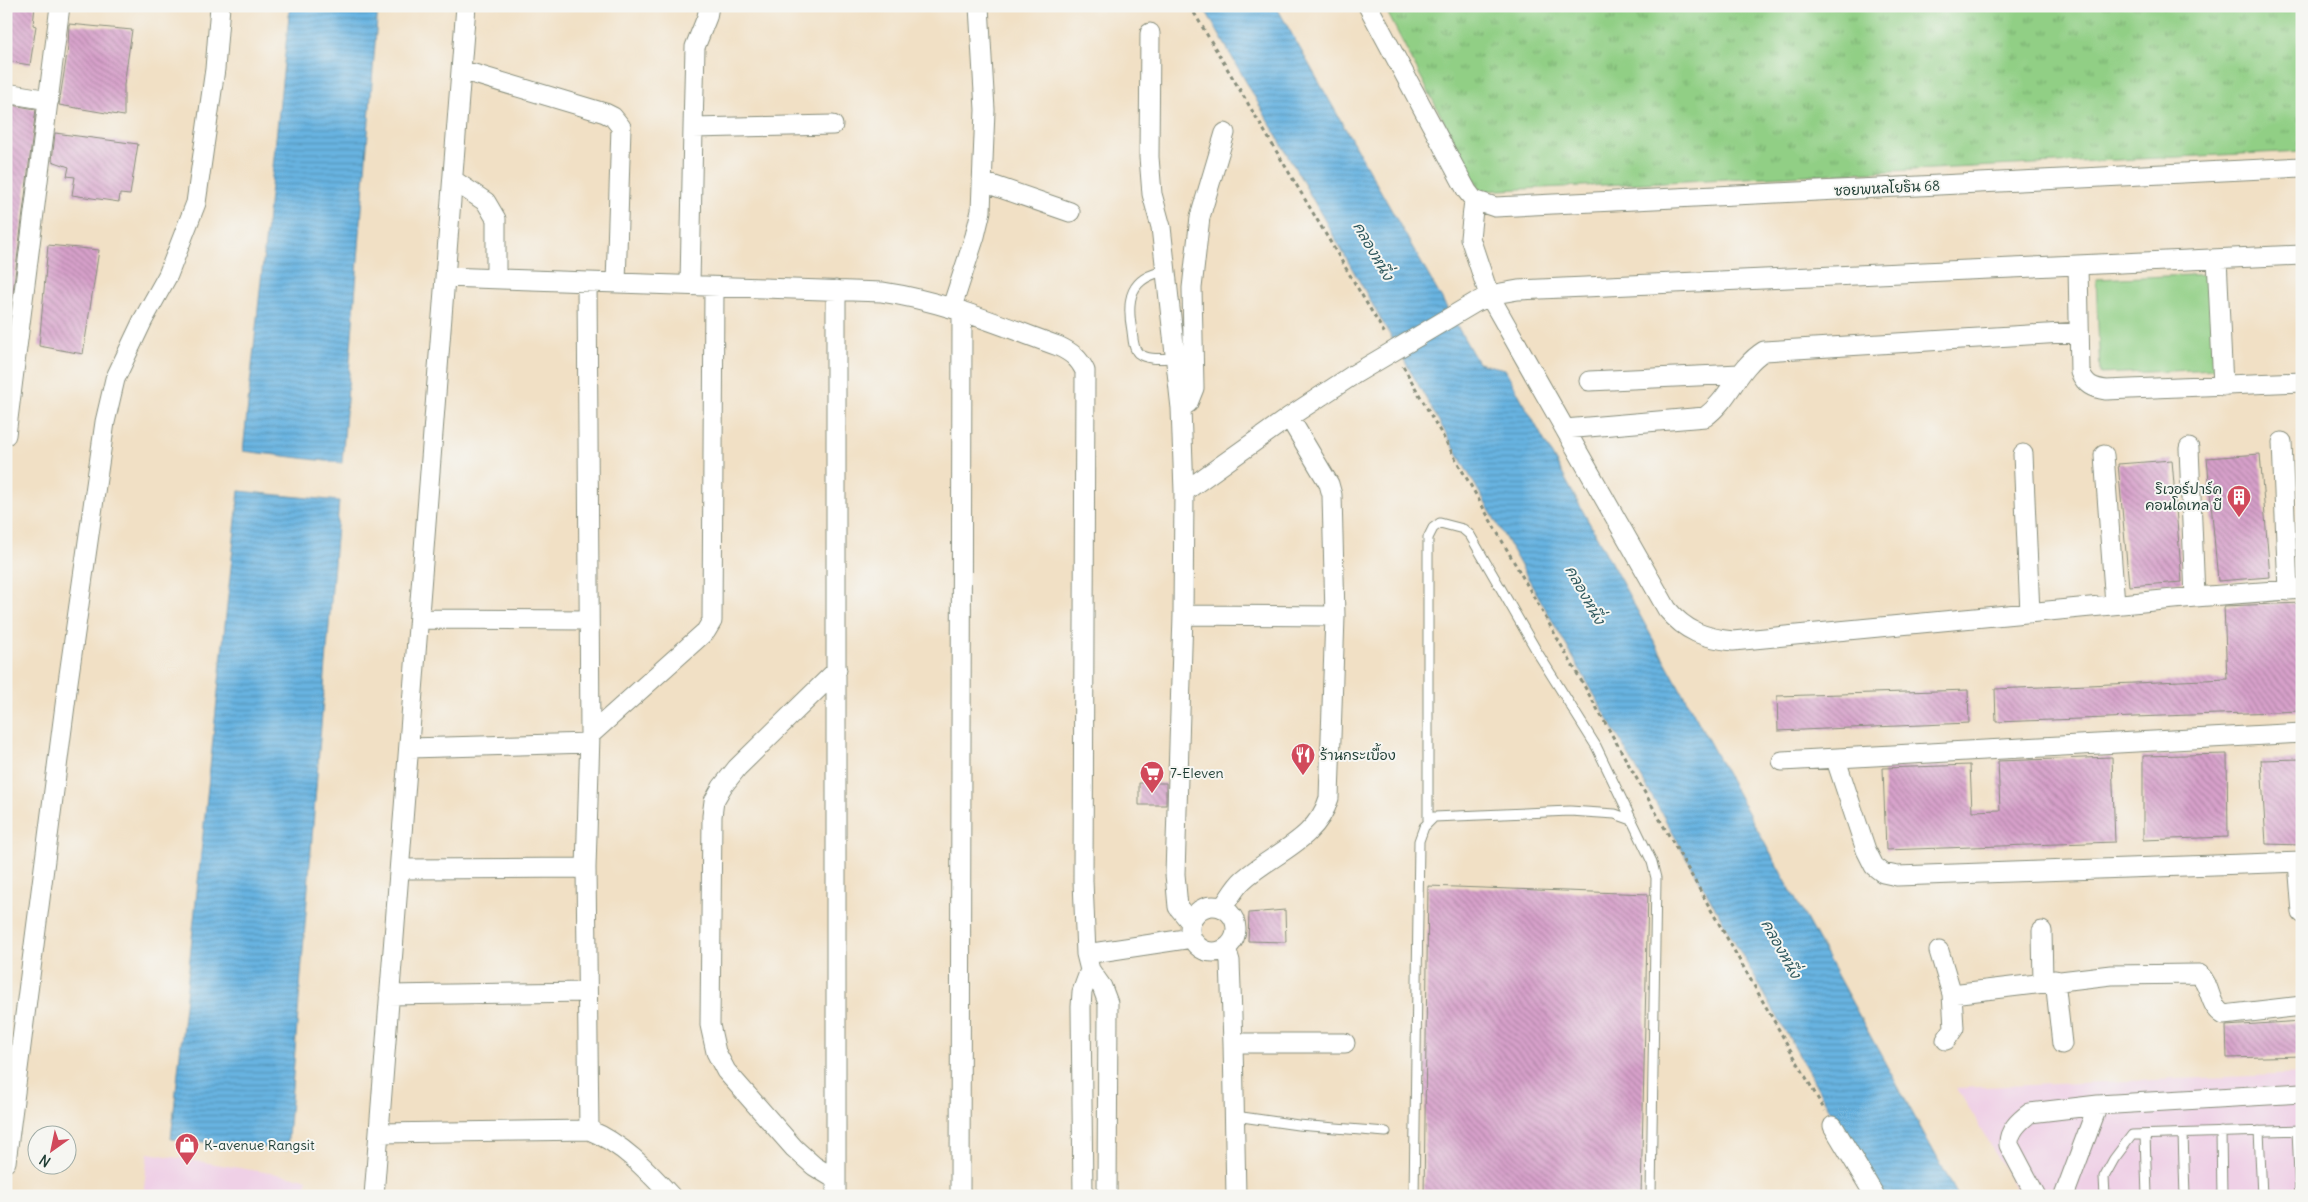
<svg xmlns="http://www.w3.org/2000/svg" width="2308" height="1202" viewBox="0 0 2308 1202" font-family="Delius,'Playpen Sans Thai',sans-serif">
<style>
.built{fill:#efd0e6}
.grass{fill:url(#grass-tufts);stroke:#58865c}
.park{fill:#91cf85;stroke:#58865c}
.water{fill:url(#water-rules);stroke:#44788a}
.building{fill:url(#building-back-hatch)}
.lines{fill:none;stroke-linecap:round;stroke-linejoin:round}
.lane-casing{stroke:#888e7c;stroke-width:11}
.street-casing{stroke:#888e7c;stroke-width:21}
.path{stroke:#888e7c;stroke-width:3;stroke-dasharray:4 4;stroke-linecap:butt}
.lane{stroke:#fff;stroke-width:9}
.street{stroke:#fff;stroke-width:19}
.street-bridge-casing{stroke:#888e7c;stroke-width:21;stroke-linecap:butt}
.street-bridge{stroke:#fff;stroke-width:19}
.labels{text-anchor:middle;stroke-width:4;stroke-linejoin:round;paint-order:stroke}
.street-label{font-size:14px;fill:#1f3d34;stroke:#f6f6f2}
.poi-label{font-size:14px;fill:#1f3d34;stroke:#f6f6f2;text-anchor:start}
.water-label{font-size:15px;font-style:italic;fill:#315a5f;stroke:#f6f6f2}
</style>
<defs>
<pattern id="grass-tufts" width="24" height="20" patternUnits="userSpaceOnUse" patternTransform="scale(1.25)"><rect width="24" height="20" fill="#91cf85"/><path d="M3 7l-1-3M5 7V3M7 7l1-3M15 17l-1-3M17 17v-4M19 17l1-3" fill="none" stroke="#76a96e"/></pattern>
<pattern id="water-rules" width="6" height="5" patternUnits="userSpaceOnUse" patternTransform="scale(1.25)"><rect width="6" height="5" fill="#68b3e1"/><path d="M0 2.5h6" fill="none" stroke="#5593b7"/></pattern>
<pattern id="building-back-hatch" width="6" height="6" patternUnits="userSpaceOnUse" patternTransform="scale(1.25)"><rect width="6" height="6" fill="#d7a0ca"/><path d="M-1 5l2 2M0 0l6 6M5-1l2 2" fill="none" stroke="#ae84a5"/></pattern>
</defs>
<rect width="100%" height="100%" fill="#f6f6f2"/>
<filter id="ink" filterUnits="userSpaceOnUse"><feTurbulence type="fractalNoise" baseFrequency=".02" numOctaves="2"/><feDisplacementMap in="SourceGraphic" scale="10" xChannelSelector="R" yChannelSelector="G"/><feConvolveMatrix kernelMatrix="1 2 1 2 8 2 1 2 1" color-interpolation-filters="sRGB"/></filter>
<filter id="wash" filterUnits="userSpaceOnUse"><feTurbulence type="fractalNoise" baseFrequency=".0096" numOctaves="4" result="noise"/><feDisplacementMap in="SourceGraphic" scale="20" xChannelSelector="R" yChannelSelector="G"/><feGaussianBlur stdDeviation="1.12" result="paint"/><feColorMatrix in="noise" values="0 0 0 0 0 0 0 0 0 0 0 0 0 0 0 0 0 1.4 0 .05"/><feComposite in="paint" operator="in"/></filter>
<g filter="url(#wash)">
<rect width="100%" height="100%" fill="#f1e0c5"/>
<path class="built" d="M2302 1074V1196H2020L1957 1088Z
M148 1153 307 1179 306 1196H143Z"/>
<path class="grass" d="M1384 6H2302V151L1480 191Z"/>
<path class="park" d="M2213 274 2217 369 2100 374 2096 279Z"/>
<path class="water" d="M290 6H378L342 463 243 451Z
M1203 6H1276L1478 363 1505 369 1958 1196H1879Z
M239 491 339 501 287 1150 171 1139Z"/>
<g id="blocks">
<path class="building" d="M6 6H35L33 25 36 26 30 65 6 61Z
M69 24 132 30 124 85V116L59 105 68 47Z
M6 104 36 109 12 300 6 299Z
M55 133 138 144 130 195 120 194 119 202 72 195 75 177 67 176 69 167 52 161Z
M48 245 99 250 83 354 39 346Z
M2260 454 2270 577 2218 581 2207 458Z
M2172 460 2182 582 2129 586 2118 464Z
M2302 603V711L1996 722 1995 689 2227 679 2224 606Z
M1968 690 1969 723 1778 731 1777 696Z
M2227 754 2228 837 2143 840V756Z
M2112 757 2115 842 1886 850 1883 768 1970 765 1972 811 2000 810 1998 761Z
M2302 759V845L2266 844 2261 760Z
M1139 783H1166V805H1139Z
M1428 886 1648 894 1641 1196H1424Z
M1285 910 1286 942 1248 941 1249 913Z
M2302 1021V1056L2227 1058 2226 1026Z"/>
</g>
</g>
<g filter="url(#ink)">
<use href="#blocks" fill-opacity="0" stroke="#888e7c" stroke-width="1"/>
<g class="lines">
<defs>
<path id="lane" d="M1166 271C1130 277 1126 299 1132 331 1133 338 1133 348 1138 353 1148 361 1164 358 1176 358
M1428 820V538L1433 528 1440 523 1463 529 1470 535 1539 655 1596 746 1652 862 1656 878 1651 1196
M1235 1116 1298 1125 1386 1132
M2297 1130 2300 1196
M2259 1131 2262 1196
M2221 1132 2222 1196
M2183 1134 2185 1196
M2145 1135 2147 1196
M1414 1196 1419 841 1424 827 1434 817 1570 811 1615 814 1632 820
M2105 1196 2104 1177 2114 1159 2132 1135 2302 1130"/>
<path id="street" d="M1368 6 1467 191 1474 200 1470 238 1489 295 1667 609C1686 632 1705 638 1733 641L2195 597 2302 589
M1150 33 1149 157 1152 194 1161 227 1181 408 1184 492
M461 70 605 113 613 117 621 127 616 283
M6 93 49 100
M693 128 695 47 707 17 709 6
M453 180 486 202 496 219V279
M983 182 1070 212
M1474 200 1495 207 2302 167
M2217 259 2223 386
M2078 265 2080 372C2086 385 2092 388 2106 390L2302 382
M445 277 882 292C944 301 1000 325 1058 346 1071 352 1079 358 1085 371L1083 881 1086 954 1090 970 1102 987 1108 1003 1107 1196
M587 283 590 735 586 868 589 1130
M690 284 693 128 833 125
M1479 301 1489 295 1518 290 2302 255
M952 307 975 236 981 211 985 110 979 6
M1589 381 1740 374
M1181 408 1188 403 1194 388 1192 288 1200 217 1225 133
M1565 429 1705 417C1730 399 1738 367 1764 351L2079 332
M6 435 60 6
M2282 442 2288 591
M2189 448 2195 597
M2023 454 2030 613
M2104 455 2115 604
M1183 615 1335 616
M419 619 588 620
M590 735 706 631 712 621 714 287
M410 748 589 743
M1836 760 1866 850 1874 866 1883 873 1897 876 2302 862
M1782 761 2302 733
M2298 862 2302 913
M401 869 586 868
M1190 929a23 23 0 1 1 46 0a23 23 0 1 1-46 0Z
M1222 908C1229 899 1235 887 1243 880 1273 853 1317 840 1329 798L1335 616 1332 495 1329 484 1289 417
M1191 923 1178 907 1175 874 1183 615 1184 492 1289 417 1353 375
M2042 931 2043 982
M1226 948 1230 961 1233 1043 1236 1196
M1939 951 1952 994 2111 975 2199 974C2212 986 2208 1006 2224 1015L2302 1006
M1086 954 1192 938
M2055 980 2062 1044
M389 995 587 992
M1946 1040 1954 1028 1952 994
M1233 1043H1345
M1833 1126 1875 1196
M380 1133 589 1130C622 1143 647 1170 671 1196
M6 1162 68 682 105 422 115 379 143 320 168 275 196 203 215 69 220 6
M835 1179 814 1166 794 1148 726 1071 716 1052 710 1025 712 816 714 801 722 787 737 768 837 670
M374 1196 466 6
M836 1196V290
M960 1196 962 311
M1083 1196 1081 1007 1082 992 1090 970
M2036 1196 2009 1145C2008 1131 2019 1121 2030 1113L2098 1105
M2064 1196 2098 1105 2302 1093"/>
</defs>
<use href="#lane" class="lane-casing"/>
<use href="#street" class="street-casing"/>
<path class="path" d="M1190 6 1385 334
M1403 366 1825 1111"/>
<use href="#lane" class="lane"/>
<use href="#street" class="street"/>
<defs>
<path id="street-bridge" d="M1353 375 1476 302"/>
</defs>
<use href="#street-bridge" class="street-bridge-casing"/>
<use href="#street-bridge" class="street-bridge"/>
</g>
</g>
<defs>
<symbol id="building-pin" viewBox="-11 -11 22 30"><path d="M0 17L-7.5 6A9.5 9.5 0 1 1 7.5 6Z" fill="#d1495b" stroke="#f6f6f2"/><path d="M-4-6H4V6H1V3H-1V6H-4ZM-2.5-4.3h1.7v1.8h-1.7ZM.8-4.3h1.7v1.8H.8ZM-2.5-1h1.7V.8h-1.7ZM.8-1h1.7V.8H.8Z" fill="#fff"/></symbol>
<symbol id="restaurant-pin" viewBox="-11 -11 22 30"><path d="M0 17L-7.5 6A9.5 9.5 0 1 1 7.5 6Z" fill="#d1495b" stroke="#f6f6f2"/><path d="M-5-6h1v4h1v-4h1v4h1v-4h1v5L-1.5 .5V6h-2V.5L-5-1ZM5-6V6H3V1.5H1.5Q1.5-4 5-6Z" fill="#fff"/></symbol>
<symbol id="supermarket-pin" viewBox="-11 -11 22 30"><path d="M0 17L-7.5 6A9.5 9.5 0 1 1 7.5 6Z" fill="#d1495b" stroke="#f6f6f2"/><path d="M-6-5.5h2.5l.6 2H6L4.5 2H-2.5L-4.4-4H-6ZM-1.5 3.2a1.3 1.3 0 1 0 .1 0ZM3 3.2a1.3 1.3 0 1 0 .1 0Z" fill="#fff"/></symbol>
<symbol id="shop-pin" viewBox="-11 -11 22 30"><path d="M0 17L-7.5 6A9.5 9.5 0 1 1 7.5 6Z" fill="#d1495b" stroke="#f6f6f2"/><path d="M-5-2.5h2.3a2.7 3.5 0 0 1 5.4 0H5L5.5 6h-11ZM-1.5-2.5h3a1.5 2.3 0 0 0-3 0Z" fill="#fff"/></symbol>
</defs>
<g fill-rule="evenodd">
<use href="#building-pin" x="2225" y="483" width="28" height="38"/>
<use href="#restaurant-pin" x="1289" y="741" width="28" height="38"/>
<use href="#supermarket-pin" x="1138" y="759" width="28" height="38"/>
<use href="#shop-pin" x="173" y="1131" width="28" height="38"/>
</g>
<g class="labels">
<g class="street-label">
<text transform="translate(1887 188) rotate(-3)" y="5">ซอยพหลโยธิน 68</text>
</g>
<g class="poi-label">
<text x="2222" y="494" text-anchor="end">ริเวอร์ปาร์ค<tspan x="2222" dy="16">คอนโดเทล บี</tspan></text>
<text x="1320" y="760">ร้านกระเบื้อง</text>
<text x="1170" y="778">7-Eleven</text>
<text x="204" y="1150">K-avenue Rangsit</text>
</g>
<g class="water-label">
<text transform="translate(1373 251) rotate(60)" y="5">คลองหนึ่ง</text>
<text transform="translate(1585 595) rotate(61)" y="5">คลองหนึ่ง</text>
<text transform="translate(1781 949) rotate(61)" y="5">คลองหนึ่ง</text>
</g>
</g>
<rect width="2308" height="1202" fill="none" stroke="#f6f6f2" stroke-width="25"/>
<g transform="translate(52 1150) rotate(213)"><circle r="24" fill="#f6f6f2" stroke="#a0aca6"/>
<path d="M0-4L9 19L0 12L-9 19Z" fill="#d1495b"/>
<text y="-8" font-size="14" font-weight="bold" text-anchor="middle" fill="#1f3d34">N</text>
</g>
</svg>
